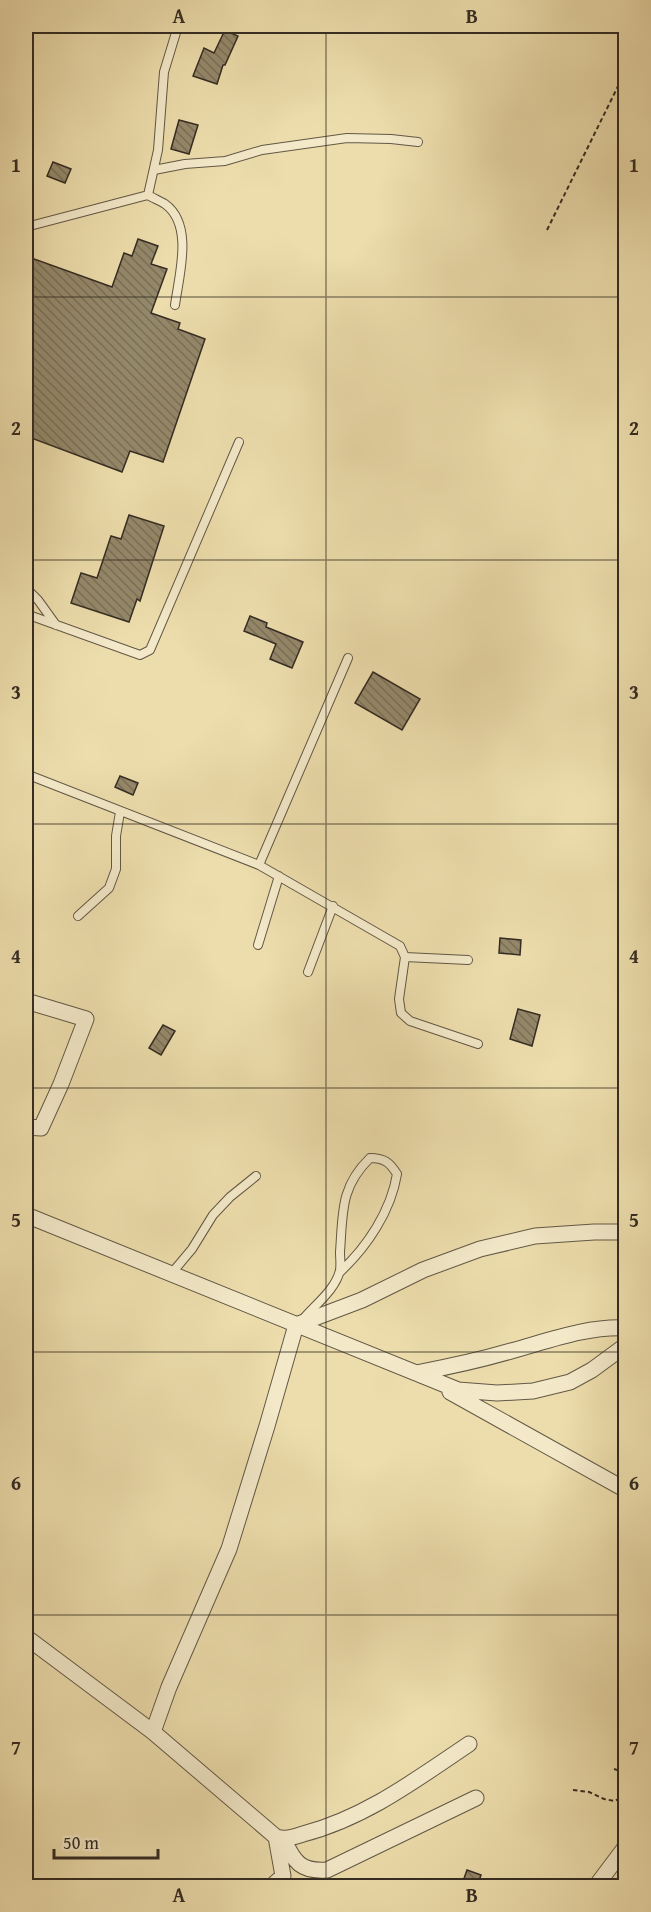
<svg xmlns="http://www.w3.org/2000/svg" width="651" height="1912" viewBox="0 0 651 1912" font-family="'Gentium Book Plus',serif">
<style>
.building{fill:url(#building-back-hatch);stroke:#342c23;stroke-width:1.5}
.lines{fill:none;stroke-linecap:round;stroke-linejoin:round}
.lane-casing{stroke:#625845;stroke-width:10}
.street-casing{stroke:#625845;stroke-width:17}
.path{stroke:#342c23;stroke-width:2;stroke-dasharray:4.5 3;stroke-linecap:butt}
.lane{stroke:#f3e9c9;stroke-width:8}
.street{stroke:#f3e9c9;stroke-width:15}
.grid{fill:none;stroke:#342c23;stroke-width:1.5;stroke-opacity:0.55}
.neatline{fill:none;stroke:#342c23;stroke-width:2}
.grid-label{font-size:20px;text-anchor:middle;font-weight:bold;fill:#342c23}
</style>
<defs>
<pattern id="building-back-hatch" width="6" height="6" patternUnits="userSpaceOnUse" patternTransform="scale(1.5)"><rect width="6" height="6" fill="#94886a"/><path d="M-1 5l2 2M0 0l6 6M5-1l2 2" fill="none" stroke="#7a6f57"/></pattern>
</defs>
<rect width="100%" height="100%" fill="#edddac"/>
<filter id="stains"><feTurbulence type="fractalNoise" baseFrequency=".00333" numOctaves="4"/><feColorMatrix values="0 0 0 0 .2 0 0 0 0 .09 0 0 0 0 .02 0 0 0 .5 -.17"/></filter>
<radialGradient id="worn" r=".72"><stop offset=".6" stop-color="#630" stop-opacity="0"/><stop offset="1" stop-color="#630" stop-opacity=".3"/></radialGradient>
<path class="building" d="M225 30 238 36 225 65H223L217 84 193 76 204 48 214 53Z
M179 120 198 125 189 154 171 149Z
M53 162 71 169 65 183 47 176Z
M138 239 158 246 151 264 167 269 151 313 180 323 178 329 205 339 163 462 130 451 122 472 26 436V256L112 287 124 253 132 256Z
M129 515 164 526 140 601 137 599 129 622 71 603 81 573 97 578 111 536 121 539Z
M250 616 267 623 266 627 303 642 292 668 270 659 276 644 244 631Z
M373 672 420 699 402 730 355 703Z
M120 776 138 783 133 795 115 787Z
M500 938 521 940 520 955 499 953Z
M518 1009 540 1015 532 1046 510 1039Z
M163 1025 175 1031 161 1055 149 1048Z
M467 1870 481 1875 477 1887H461Z"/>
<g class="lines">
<defs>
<path id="lane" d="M154 170 185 164 225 161 262 150 347 138 391 139 418 142
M148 195 158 150 164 72 178 26
M26 227 148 195C153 198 160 201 165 204 194 225 179 275 175 305
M26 588 38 600 56 625
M26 614 140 655 150 650 239 442
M26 774 259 865 400 946 405 957 399 999 401 1013 410 1021 478 1044
M259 865 348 658
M78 916 109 888 116 869V836L120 812
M258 945 279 876
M405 957 468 960
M308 972 333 906
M624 1090 626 1093
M171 1274 192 1249 213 1215 230 1197 256 1176
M304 1318C316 1304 336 1289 340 1270 341 1264 340 1258 340 1252 343 1213 340 1187 370 1158 385 1158 390 1163 397 1174 391 1211 367 1247 340 1272"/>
<path id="street" d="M26 1001 86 1019 61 1084 41 1128 26 1127
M26 1215 458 1390 497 1393 533 1391 570 1382 592 1370 626 1345
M416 1373C448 1367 480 1360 511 1351 548 1341 587 1326 626 1328
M450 1392 626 1490
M26 1637 153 1732 276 1837C286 1840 293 1837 303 1834 365 1818 417 1779 469 1744
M153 1732 169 1687 229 1549 267 1426 296 1325 362 1300 423 1270 480 1249 535 1236 594 1232H626
M284 1840C294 1862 301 1872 327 1870L476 1798
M272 1886 283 1876 276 1837
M596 1886 626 1846"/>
</defs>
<use href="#lane" class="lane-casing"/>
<use href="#street" class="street-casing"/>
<path class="path" d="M547 230 626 70
M614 1769 626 1773
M573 1790 589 1792 604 1799 615 1801 626 1794"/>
<use href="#lane" class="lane"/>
<use href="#street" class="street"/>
</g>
<path class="grid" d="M326 26V1886M26 297H626M26 560H626M26 824H626M26 1088H626M26 1352H626M26 1615H626"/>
<rect width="651" height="1912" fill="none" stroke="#edddac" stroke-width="66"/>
<path d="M54 1849v9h104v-9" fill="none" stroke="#342c23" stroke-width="3"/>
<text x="63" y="1849" font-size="18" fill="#342c23" stroke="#f3e9c9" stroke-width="4.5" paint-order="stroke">50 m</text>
<rect x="33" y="33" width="585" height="1846" class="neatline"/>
<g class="grid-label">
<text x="179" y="23">A</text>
<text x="472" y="23">B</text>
<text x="16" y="172">1</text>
<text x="634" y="172">1</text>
<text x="16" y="435">2</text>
<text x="634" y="435">2</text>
<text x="16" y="699">3</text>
<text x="634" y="699">3</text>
<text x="16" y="963">4</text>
<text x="634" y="963">4</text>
<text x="16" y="1227">5</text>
<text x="634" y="1227">5</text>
<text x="16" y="1490">6</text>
<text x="634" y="1490">6</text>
<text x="16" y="1754">7</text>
<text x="634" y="1754">7</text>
<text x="179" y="1902">A</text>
<text x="472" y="1902">B</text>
</g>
<rect width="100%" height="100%" filter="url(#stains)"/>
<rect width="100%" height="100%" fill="url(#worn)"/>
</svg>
